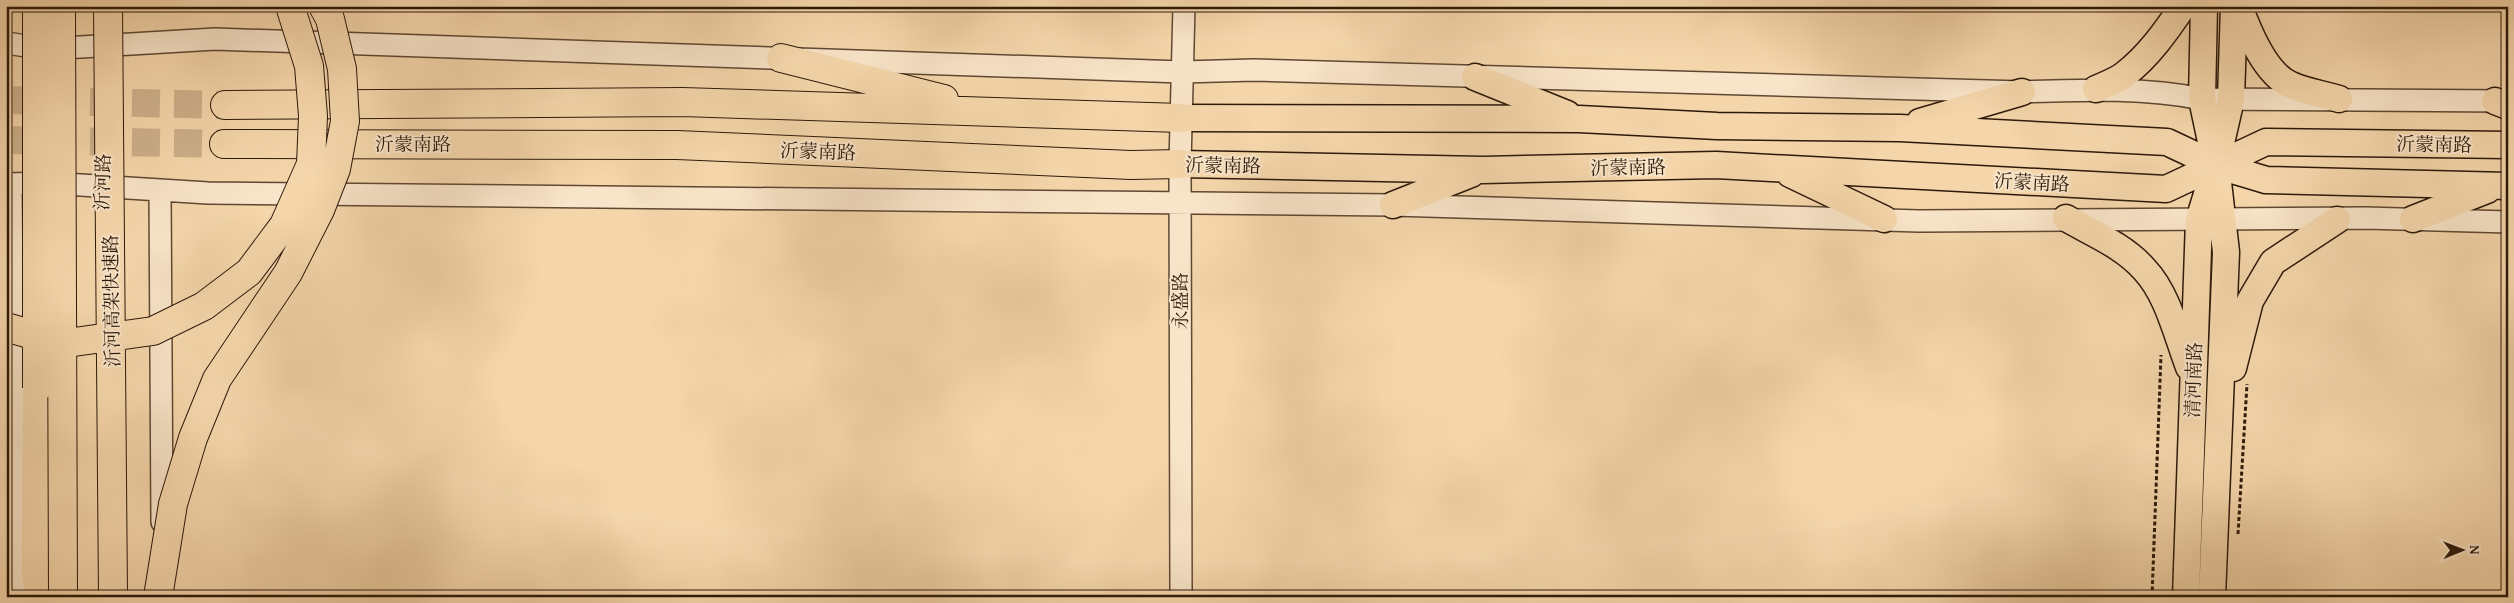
<svg xmlns="http://www.w3.org/2000/svg" width="2514" height="603" viewBox="0 0 2514 603" font-family="'Gentium Book Plus','Noto Serif SC',serif">
<style>
.lines{fill:none;stroke-linecap:round;stroke-linejoin:round}
.highway-tunnel{stroke:#cdb08b;stroke-width:28;stroke-dasharray:28 14;stroke-linecap:butt}
.minor-casing{stroke:#5f4832;stroke-width:24}
.major-casing{stroke:#2d190a;stroke-width:29}
.highway-casing{stroke:#2d190a;stroke-width:30}
.path{stroke:#2d190a;stroke-width:3;stroke-dasharray:4 2.5;stroke-linecap:butt}
.minor{stroke:#f8e4c8;stroke-width:21}
.major{stroke:#f5d6ab;stroke-width:26}
.highway{stroke:#f5d6ab;stroke-width:28}
.highway-bridge-casing{stroke:#2d190a;stroke-width:30;stroke-linecap:butt}
.highway-bridge{stroke:#f5d6ab;stroke-width:28}
.labels{text-anchor:middle;stroke-width:4;stroke-linejoin:round;paint-order:stroke}
.street-label{font-size:19px;fill:#2d190a;stroke:#f8e4c8}
</style>
<rect width="100%" height="100%" fill="#f5d6ab"/>
<filter id="stains"><feTurbulence type="fractalNoise" baseFrequency=".004" numOctaves="4"/><feColorMatrix values="0 0 0 0 .2 0 0 0 0 .09 0 0 0 0 .02 0 0 0 .5 -.17"/></filter>
<radialGradient id="worn" r=".72"><stop offset=".6" stop-color="#630" stop-opacity="0"/><stop offset="1" stop-color="#630" stop-opacity=".3"/></radialGradient>
<g class="lines">
<path class="highway-tunnel" d="M6 100 225 105
M6 140 224 144"/>
<defs>
<path id="minor" d="M6 43 47 49 215 39 1182 72 1254 70 2022 92C2082 90 2142 87 2202 99L2508 101
M6 184 49 183 208 193 1393 205 1919 221 2365 218 2508 222
M11 184 15 597
M160 190 162 522
M1181 597 1180 164 1184 6"/>
<path id="major" d="M2204 6 2202 99 2216 165 2226 252 2212 597
M2239 6C2248 31 2265 74 2291 85 2306 92 2323 94 2339 99
M1475 77 1567 114
M2096 89C2105 85 2116 81 2124 75 2148 57 2167 30 2183 6
M2495 101 2508 106
M1181 118 1579 119 1717 126 1900 128 2167 142 2216 165 2266 180 2508 186
M1920 122 2022 92
M1180 164 1483 170 1716 165 2166 189 2266 142 2508 145
M1790 174 1884 219
M1393 205 1471 174
M2066 218C2092 233 2124 246 2144 269 2168 294 2177 336 2189 367
M2413 219 2487 190
M2233 368 2250 301 2273 262 2337 220
M2186 597 2199 220 2216 165 2231 99 2234 6"/>
<path id="highway" d="M781 58 944 99
M225 105 682 102 1181 118
M224 144 677 145 1131 165 1180 164
M37 388 36 574 39 597"/>
</defs>
<use href="#minor" class="minor-casing"/>
<use href="#major" class="major-casing"/>
<use href="#highway" class="highway-casing"/>
<path class="path" d="M2238 534 2247 384
M2152 597 2161 355"/>
<use href="#minor" class="minor"/>
<use href="#major" class="major"/>
<use href="#highway" class="highway"/>
<defs>
<path id="highway-bridge" d="M61 6 63 597
M108 6 113 597
M6 327 43 338 74 342 153 331 204 306 249 272 284 225 311 164 313 116 309 66 290 6
M37 388V6
M158 597 173 504 193 438 217 379 288 273 320 210 336 169 345 121 342 69 330 19 323 6"/>
</defs>
<use href="#highway-bridge" class="highway-bridge-casing"/>
<use href="#highway-bridge" class="highway-bridge"/>
</g>
<g class="labels">
<g class="street-label">
<text x="413" y="151">沂蒙南路</text>
<text transform="translate(2434 144) rotate(1)" y="7">沂蒙南路</text>
<text transform="translate(818 151) rotate(2)" y="7">沂蒙南路</text>
<text transform="translate(1223 165) rotate(1)" y="7">沂蒙南路</text>
<text transform="translate(1628 167) rotate(-1)" y="7">沂蒙南路</text>
<text transform="translate(102 182) rotate(-88)" y="7">沂河路</text>
<text transform="translate(2032 182) rotate(3)" y="7">沂蒙南路</text>
<text transform="translate(111 301) rotate(-91)" y="7">沂河高架快速路</text>
<text transform="translate(1180 301) rotate(-90)" y="7">永盛路</text>
<text transform="translate(2193 380) rotate(-88)" y="7">清河南路</text>
</g>
</g>
<rect width="2514" height="603" fill="none" stroke="#f5d6ab" stroke-width="25"/>
<rect x="8" y="8" width="2499" height="588" fill="none" stroke="#2d190a" stroke-width="2.5"/>
<rect x="12" y="12" width="2489" height="578" fill="none" stroke="#2d190a"/>
<g transform="translate(2462 550) rotate(89)" stroke="#f8e4c8" stroke-width="4" paint-order="stroke">
<path d="M0-4L9 19L0 12L-9 19Z" fill="#2d190a"/>
<text y="-8" font-size="14" font-weight="bold" text-anchor="middle" fill="#2d190a">N</text>
</g>
<rect width="100%" height="100%" filter="url(#stains)"/>
<rect width="100%" height="100%" fill="url(#worn)"/>
</svg>
